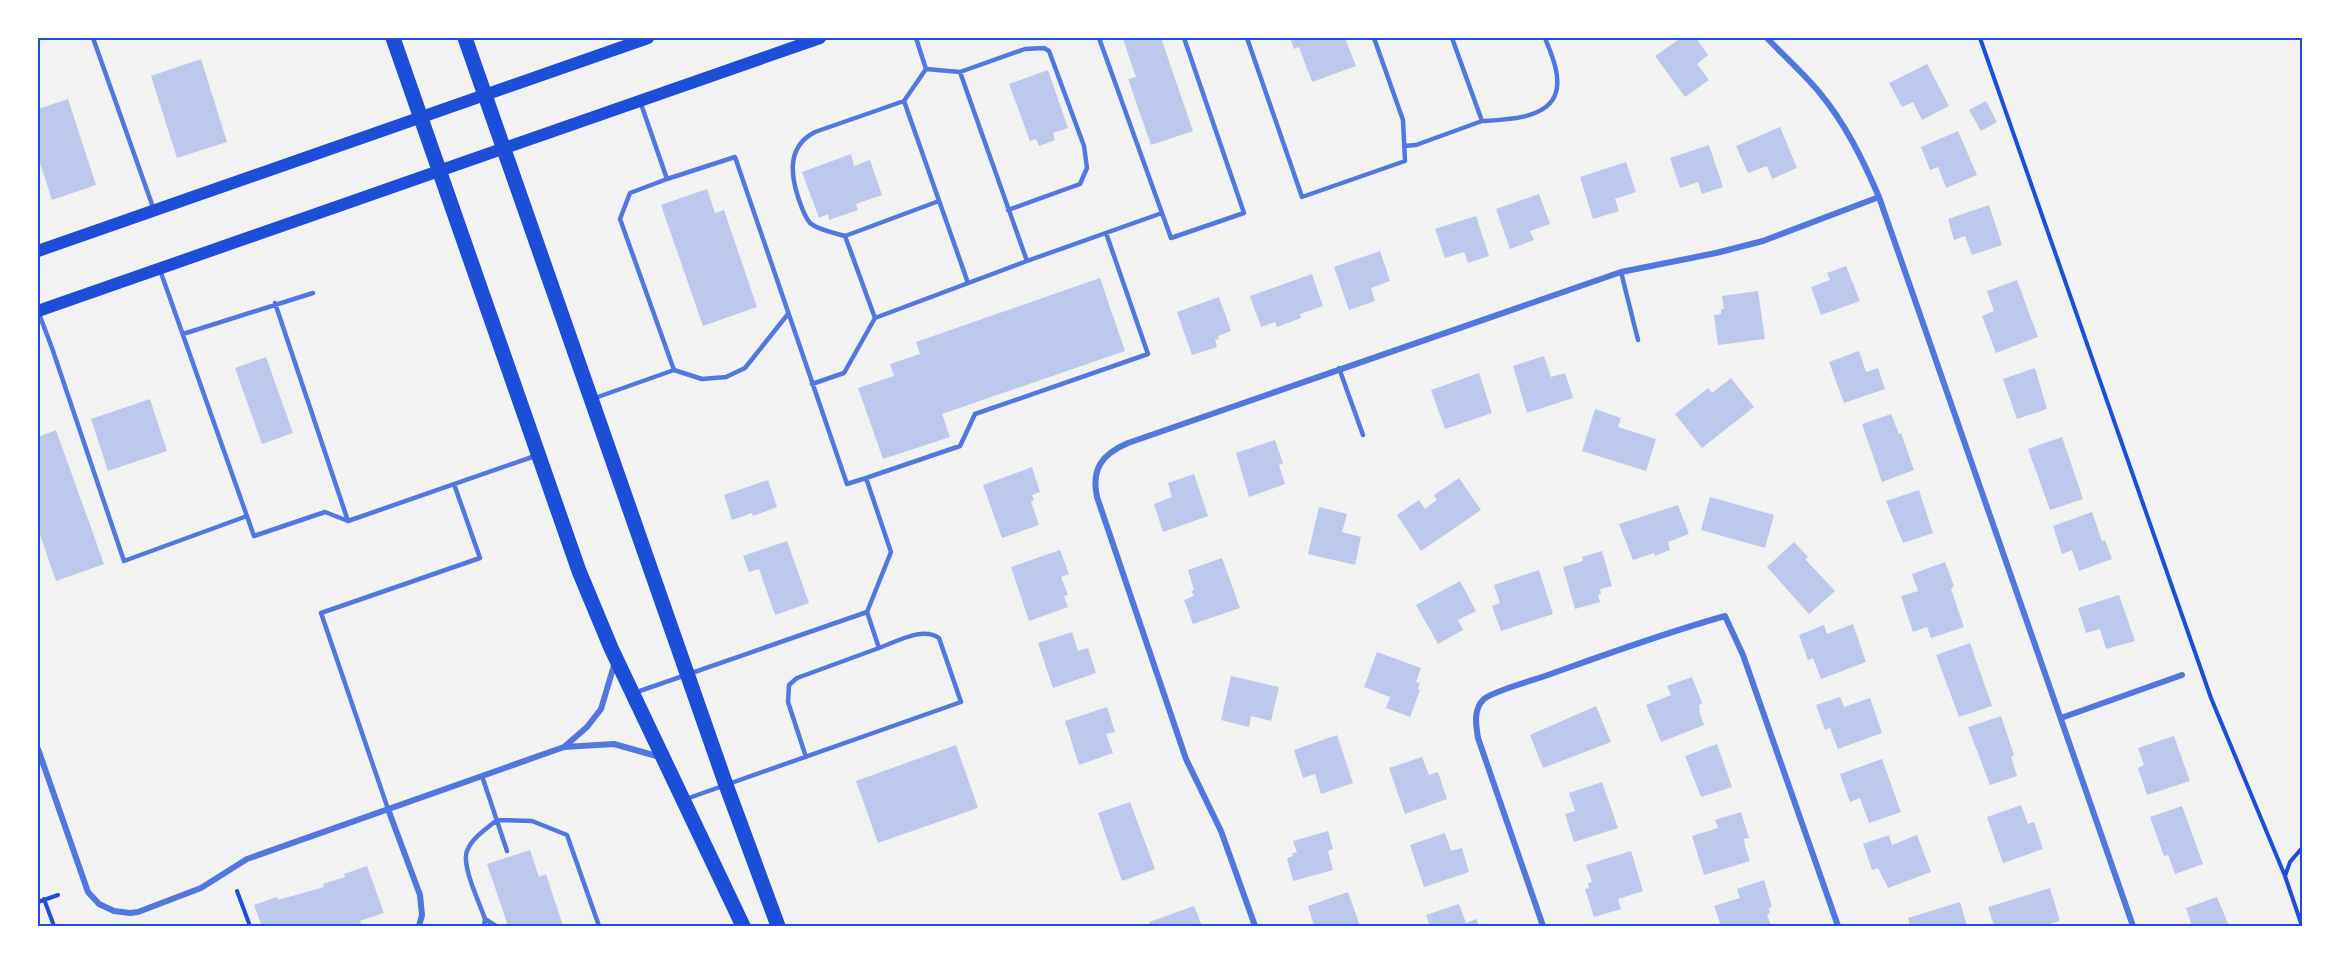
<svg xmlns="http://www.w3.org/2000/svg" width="2340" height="964" viewBox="0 0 2340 964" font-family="Cabin,sans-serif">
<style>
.building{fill:#bdc9ec}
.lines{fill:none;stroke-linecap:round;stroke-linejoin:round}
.path{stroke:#1d4ed8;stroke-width:4}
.service{stroke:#5277de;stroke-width:4.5}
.minor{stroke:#5277de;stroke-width:6}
.secondary{stroke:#1d4ed8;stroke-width:12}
.primary{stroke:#1d4ed8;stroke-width:15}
.neatline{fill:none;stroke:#1d4ed8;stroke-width:2}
</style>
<rect width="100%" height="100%" fill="#f2f2f2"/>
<path class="building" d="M1126 38H1161L1193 131 1151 145 1128 79 1136 77 1123 39Z
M1290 38H1345L1356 66 1312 82 1299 47 1294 49Z
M1681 38H1696L1708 55 1697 64 1709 80 1685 97 1655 56Z
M201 59 227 142 177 158 151 76Z
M1927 64 1949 106 1922 120 1913 102 1902 107 1889 83Z
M1048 70 1068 128 1053 133 1055 140 1039 146 1036 139 1030 141 1009 84Z
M68 99 96 185 52 200 38 157V109Z
M1986 101 1997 122 1981 131 1969 110Z
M1780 127 1797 168 1772 179 1767 166 1748 173 1736 146Z
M1958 131 1977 175 1946 188 1938 167 1930 170 1921 147Z
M1709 145 1723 187 1702 194 1698 182 1680 188 1670 158Z
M851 154 854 166 870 160 882 195 856 204 858 210 829 220 828 214 819 218 802 172Z
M1626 162 1636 192 1615 199 1619 211 1593 219 1580 177Z
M707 189 715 213 724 210 757 307 703 326 661 205Z
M1539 194 1550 224 1530 231 1534 240 1510 249 1496 209Z
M1989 205 2002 245 1972 255 1965 236 1954 240 1948 219Z
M1476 216 1489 256 1468 263 1464 252 1445 258 1435 229Z
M1380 251 1390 281 1371 288 1375 301 1349 310 1334 267Z
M1846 266 1860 301 1821 315 1811 287 1830 280 1827 273Z
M1312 274 1323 306 1300 314 1301 318 1277 327 1275 322 1261 327 1250 296Z
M1100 278 1125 351 942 414 950 437 883 459 858 388 894 376 890 364 920 354 916 342Z
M2017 280 2038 337 1996 353 1982 316 1994 311 1987 291Z
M1758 291 1765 339 1718 345 1714 315 1721 314V309H1724L1722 296Z
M1219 297 1231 331 1218 336 1219 339 1215 340 1217 347 1192 355 1177 312Z
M1859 351 1866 372 1878 368 1885 389 1844 403 1829 362Z
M1544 356 1551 377 1565 373 1573 398 1527 413 1513 366Z
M266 357 293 433 262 444 235 368Z
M2035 368 2047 409 2017 419 2003 379Z
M1479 373 1492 413 1445 429 1431 390Z
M1731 378 1754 407 1702 448 1675 414 1708 388 1712 393Z
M150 399 167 451 108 471 91 419Z
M1595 409 1621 418 1618 427 1656 439 1646 471 1582 451Z
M1891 414 1899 434 1901 433 1914 470 1882 482 1862 424Z
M56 430 104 564 56 581 38 529V437Z
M2062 437 2083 499 2050 510 2028 449Z
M1275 440 1283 463 1279 465 1285 484 1249 497 1236 453Z
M1032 467 1040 492 1032 495 1034 500 1031 502 1039 525 1002 538 983 485Z
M1194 474 1208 516 1163 532 1154 504 1172 497 1168 483Z
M1459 478 1481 510 1421 551 1397 515 1419 500 1425 509 1437 500 1434 495Z
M768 480 777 507 753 516 752 513 732 520 724 495Z
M1919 490 1933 533 1903 543 1886 501Z
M1710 497 1774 515 1765 548 1701 530Z
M1678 505 1689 534 1668 542 1670 550 1655 556 1654 553 1633 560 1619 524Z
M1319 507 1347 514 1342 532 1361 537 1355 565 1308 554Z
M2092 512 2102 541 2105 540 2112 559 2079 571 2072 550 2062 554 2053 526Z
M787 541 809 603 775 615 759 569 749 572 743 556Z
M1794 542 1808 557 1805 559 1835 591 1809 614 1767 567Z
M1060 550 1069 574 1061 577 1068 595 1064 596 1068 607 1029 621 1011 567Z
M1602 551 1612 586 1600 589 1601 594 1598 595 1600 602 1575 609 1563 567 1583 561 1582 557Z
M1222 558 1240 608 1193 624 1184 600 1194 596 1191 591 1194 590 1188 570Z
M1945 562 1954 586 1951 589 1964 627 1931 638 1927 627 1913 632 1901 596 1918 591 1912 574Z
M1539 570 1553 614 1501 631 1492 606 1500 603 1494 585Z
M1460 581 1476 611 1458 620 1463 630 1438 644 1416 605Z
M2119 595 2135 641 2106 649 2100 629 2086 633 2078 608Z
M1853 624 1866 662 1821 679 1813 658 1808 660 1799 635 1824 625 1827 634Z
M1072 632 1078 651 1088 648 1096 673 1053 688 1038 643Z
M1970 643 1992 706 1959 717 1936 655Z
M1377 652 1421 668 1416 682 1420 683 1418 689 1420 690 1410 717 1386 708 1390 697 1364 687Z
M1231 676 1279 687 1271 721 1251 716 1249 727 1221 720Z
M1692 677 1702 703 1699 705 1700 710 1699 711 1704 725 1661 742 1646 705 1671 695 1667 686Z
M1840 697 1844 707 1870 698 1882 733 1838 749 1830 728 1825 730 1816 705Z
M1596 706 1611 742 1543 768 1530 735Z
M1107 707 1115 732 1106 734 1113 753 1079 765 1065 721Z
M2001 716 2014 755 2011 757 2017 776 1990 785 1968 727Z
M1337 735 1353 783 1321 794 1315 774 1303 778 1294 750Z
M2174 736 2190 781 2147 795 2138 768 2144 765 2138 748Z
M1717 744 1732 787 1701 797 1685 756Z
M956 745 978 808 878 843 856 781Z
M1422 757 1429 775 1438 772 1447 799 1405 814 1389 768Z
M1882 759 1901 812 1869 823 1860 798 1850 802 1840 774Z
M1602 782 1618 828 1574 842 1565 814 1575 811 1569 793Z
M1130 802 1155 869 1122 881 1098 813Z
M2021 805 2028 824 2034 822 2043 849 2003 863 1987 817Z
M2182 806 2203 864 2175 874 2168 855 2164 856 2150 817Z
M1741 812 1749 838 1744 839 1745 846 1750 861 1704 875 1692 836 1718 828 1715 820Z
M1328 831 1333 849 1328 851 1333 870 1293 881 1287 858 1293 856 1292 854 1297 852 1293 841Z
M1445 833 1451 851 1462 848 1469 872 1424 887 1410 845Z
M1889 835 1892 845 1917 835 1931 872 1888 888 1878 868 1872 870 1863 844Z
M530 850 539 877 546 874 563 926H508L487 864Z
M1631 851 1643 891 1618 899 1621 909 1594 917 1585 889 1589 888 1588 883 1592 882 1586 865Z
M367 866 384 913 360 921 361 924 353 926H262L254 905 277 897 278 900 324 887 323 884 345 877 344 874Z
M1764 880 1772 907 1769 908 1770 913 1767 914 1771 926H1721L1714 906 1740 898 1737 889Z
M2050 888 2060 921 2043 926H1994L1988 907Z
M1348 892 1360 926H1314L1308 906Z
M2217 897 2229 926H2192L2186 908Z
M1960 902 1967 926H1910L1908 918Z
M1459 904 1466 923 1476 919 1479 926H1430L1426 915Z
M1194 906 1202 926H1150L1149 922Z"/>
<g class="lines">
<path class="path" d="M1980 38 2211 698 2285 876
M237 891 250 926
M44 899 54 926
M38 902 58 895
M2302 926 2285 876 2290 862 2302 848"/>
<path class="service" d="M93 38 154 210
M1099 38 1171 238 1244 213 1184 38
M1247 38 1302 197 1405 161 1403 120 1374 38
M926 69 904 101 968 283
M960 72 1025 49 1044 48 1049 51 1084 146 1087 168 1080 184 1008 210
M640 101 667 179 735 157 847 484 866 478 891 552 867 612 879 648C896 642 923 626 939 638L961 702 686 799
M1482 121C1505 120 1549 119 1556 92 1561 75 1551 53 1545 38
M1404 146 1416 145 1482 121 1452 38
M667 179 630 193 620 219 674 370
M845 236C835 233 818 230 810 223 804 216 801 206 798 197 790 172 788 146 815 132L904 101
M1027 261 1162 213
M160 270 254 536 325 512 348 521 535 456
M1621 272 1638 340
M275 303 348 521
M38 311 52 348 124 561 247 516
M875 318 845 236 939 201
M183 334 313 293
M1339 368 1363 435
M812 384 844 373 875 318 1027 261 960 72 926 69 916 38
M595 398 674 370 702 379 726 377 745 368 788 314
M866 478 960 446 975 414 1148 354 1106 233
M634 693 867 612
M806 757 788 702 789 685 797 678 879 648
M482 776 507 851
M388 809 321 613 480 558 454 484
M485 919 496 926
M484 926 485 919C480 904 461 865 467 851 472 838 486 829 497 820L532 821 567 835 599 926"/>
<path class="minor" d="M1767 38C1784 56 1803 73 1819 92 1845 123 1863 160 1879 197L2133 926
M2061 718 2182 675
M564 747 587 727 601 709 615 662
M38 749 88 892 99 904 114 911 130 913 138 912 201 888 247 859 564 747 614 744 660 757
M388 809 420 895 422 915 419 926
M1255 926 1221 831 1186 759 1097 497C1091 469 1102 454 1128 443L1621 272 1716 253 1763 241 1879 197
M1543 926 1478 738C1476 725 1473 709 1484 699 1494 691 1531 681 1545 676 1604 655 1664 633 1725 616L1743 655 1838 926"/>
<path class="secondary" d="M38 251 648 38
M38 311 820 38"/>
<path class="primary" d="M393 38 579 571 611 648 743 926
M465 38 726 785 778 926"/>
</g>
<rect width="2340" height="964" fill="none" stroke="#ffffff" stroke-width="78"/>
<rect x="39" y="39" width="2262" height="886" class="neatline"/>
</svg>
